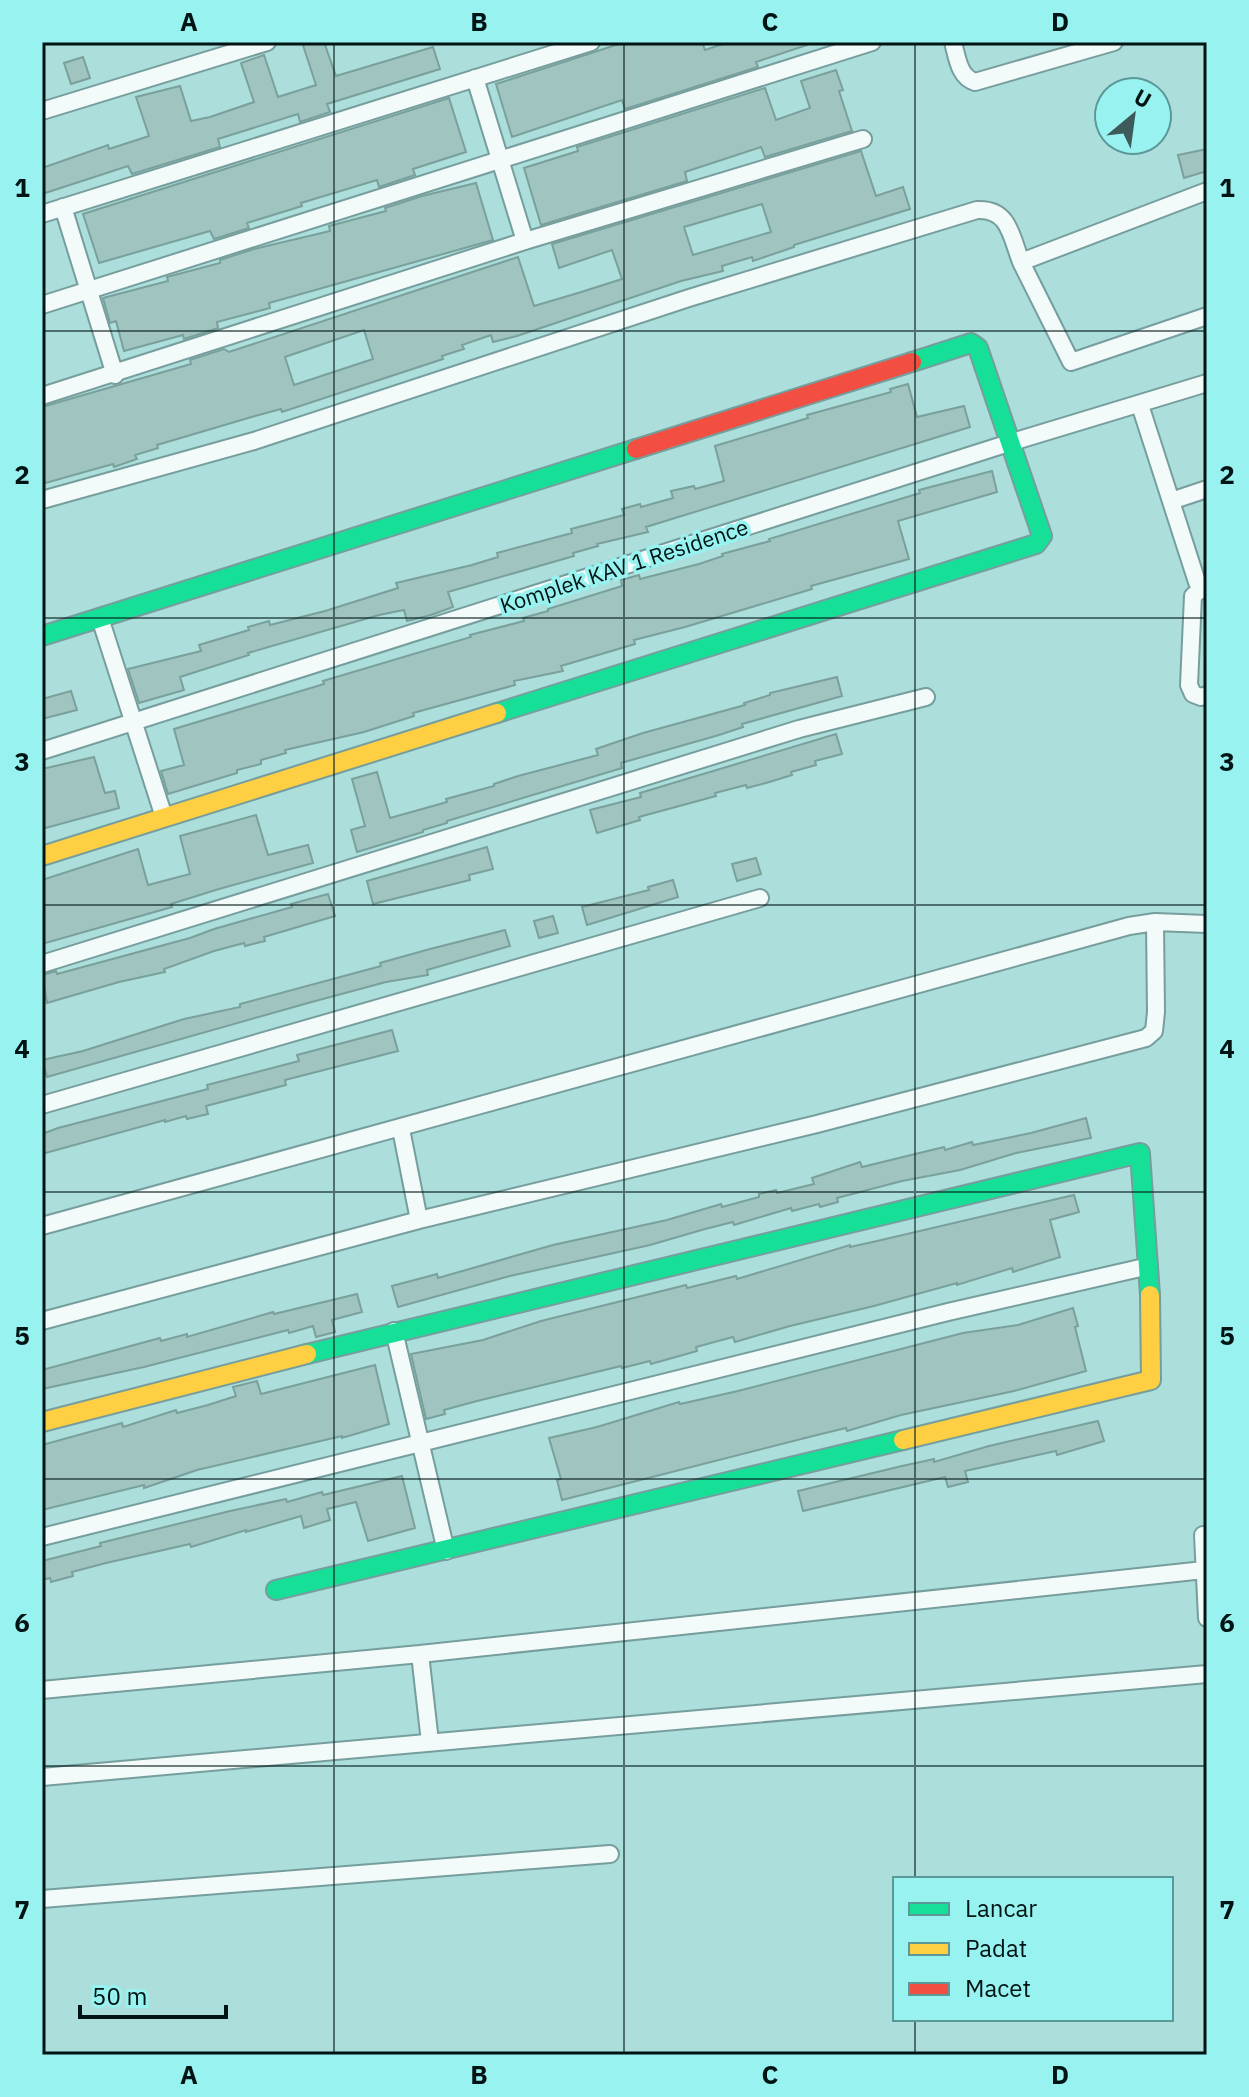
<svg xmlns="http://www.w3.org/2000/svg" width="1249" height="2097" viewBox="0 0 1249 2097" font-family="'IBM Plex Sans',sans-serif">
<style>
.building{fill:#a0c5c0;stroke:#7aa09c;stroke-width:2;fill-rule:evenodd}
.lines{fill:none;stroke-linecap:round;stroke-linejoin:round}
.street-casing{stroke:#759e9d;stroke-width:20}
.fast-casing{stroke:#759e9d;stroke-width:22}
.slow-casing{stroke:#759e9d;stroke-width:22}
.jam-casing{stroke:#759e9d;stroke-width:22}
.street{stroke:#f3fafa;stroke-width:16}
.fast{stroke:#16e098;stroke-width:18}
.slow{stroke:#ffcf43;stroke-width:18}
.jam{stroke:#f24e42;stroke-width:18}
.grid{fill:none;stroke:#001414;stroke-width:2;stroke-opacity:0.55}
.labels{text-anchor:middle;stroke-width:7;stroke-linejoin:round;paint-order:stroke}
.street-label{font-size:22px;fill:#001414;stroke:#98f2f0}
.neatline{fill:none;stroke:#001414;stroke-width:3}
.grid-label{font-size:26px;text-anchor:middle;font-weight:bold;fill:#001414}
</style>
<rect width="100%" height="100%" fill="#acdedc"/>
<path class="building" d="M302 42H324L336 76 433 47 440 69 327 104 330 112 300 122 298 114 218 139 220 147 132 174 128 166 42 194V168L108 145 109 149 149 136 136 97 180 86 191 121 210 117 254 102 241 63 264 55 278 97 316 85Z
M625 42H702L705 50 729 42H807V45L756 62 758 67 625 109 622 100 512 137 496 84Z
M83 57 90 78 71 84 64 63Z
M836 70 843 90 839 91 852 131 765 157 761 147 685 172 687 181 541 225 524 168 578 151 577 147 765 88 776 120 810 108 801 81Z
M449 98 466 152 413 169 415 175 379 187 377 180 301 203 302 206 247 223 249 228 214 239 210 231 99 263 83 214Z
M1207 149V171L1184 178 1178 155Z
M861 151 876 196 903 187 910 209 794 245V247L753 261 752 257 722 266 723 271 681 281 517 336 493 342 491 335 462 345 464 349 442 356 443 359 373 382 282 412 281 409 255 416 157 445 158 448 135 455 137 459 114 467 113 464 42 484V407L191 364 190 360 224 349 229 352 518 257 534 306 578 293 622 279 612 250 559 268 552 244ZM762 204 771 232 693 255 684 227ZM364 330 373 359 294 385 285 357Z
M476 183 493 240 269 303 270 308 217 322 218 328 184 339 183 335 124 351 116 321 110 323 103 298 168 281 167 277 220 263V260L254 249 330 231 329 226 386 211 385 208 422 196Z
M908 384 917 417 964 406 970 427 646 527 648 532 597 544 598 546 573 553 574 556 448 592 453 607 431 615 407 621 404 610 379 615 248 653 249 655 180 677 184 690 139 703 128 669 201 651 199 645 249 630 248 627 269 621 270 625 325 611 398 588 396 583 472 565 498 557 497 553 572 533 571 529 624 515 622 509 640 504 641 507 673 498 671 491 694 486 695 489 724 481 715 446 808 418 807 415 891 392 890 389Z
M992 471 997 492 898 521 909 559 811 586 812 589 685 627 634 640 635 644 561 666 563 671 514 681 515 685 413 713 414 716 364 732 285 750 286 753 261 760V764L237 770V773L168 794 161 771 184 765 174 729 324 684 323 681 471 637 470 635 524 621 523 618 548 611V609L622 586 621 580 639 575 640 579 699 564 723 556 722 554 770 541 769 539 920 493 919 490Z
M837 677 842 696 742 724 743 727 719 735 621 763 622 768 447 821V823L423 830V832L357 852 351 830 365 826 352 779 377 772 390 818 447 802 446 799 494 786V784L518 776 598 755 596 749 643 733 745 705 744 703 770 695V693Z
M71 691 77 710 42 719V699Z
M836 734 842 754 815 761 816 765 791 772 792 775 766 783 747 788 746 785 715 793 716 796 639 817 640 820 597 833 590 810 641 797 640 793Z
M94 757 105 793 115 791 119 808 42 829V769Z
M256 815 268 855 308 845 313 863 219 889 171 904 172 907 42 944V880L138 849 148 885 190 874 180 836Z
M487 847 493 869 469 875 470 880 373 904 367 881Z
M756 858 761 874 737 881 732 864Z
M673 880 678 897 587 925 582 907 649 890 648 887Z
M328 894 335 916 264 937 265 941 245 946 244 943 214 951 164 969 165 972 119 982 47 1003 42 975 56 971 57 974 190 938 214 929 292 907 291 904Z
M553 916 558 933 539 938 534 921Z
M505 930 510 946 427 970 428 975 386 982 308 1003 47 1077 42 1060 83 1051 184 1019 240 1007V1004L381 966 380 963 430 949Z
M392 1030 398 1051 285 1080 286 1085 206 1106 208 1114 187 1119 186 1116 165 1122V1120L42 1154V1134L58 1128 208 1089 207 1085 299 1061 297 1055Z
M1086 1118 1091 1138 1016 1153 960 1170 902 1181 837 1198 838 1202 820 1207 819 1204 792 1211 791 1208 734 1225 733 1222 705 1229 650 1245 510 1276 398 1307 392 1286 437 1274 438 1278 553 1245 667 1220 721 1204 722 1207 759 1197V1194L776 1190 777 1193 814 1184 812 1178 860 1162 862 1167 944 1147 945 1150 972 1142 973 1145 1031 1133Z
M1074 1195 1079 1212 1050 1220 1060 1257 1013 1272 1012 1268 957 1285V1283L874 1306 790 1326 735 1342 733 1337 696 1347 697 1351 651 1364 650 1361 622 1368 621 1366 477 1401 444 1410 445 1414 426 1419 411 1354 483 1340 541 1321 686 1285 687 1288 736 1276 737 1279 850 1245V1247L877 1241Z
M357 1294 362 1312 332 1320 335 1332 316 1337 313 1326 289 1333 288 1330 144 1367 42 1389V1370L160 1338 161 1341 187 1334V1337L273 1312 274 1314Z
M1073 1308 1078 1326 1075 1327 1086 1371 1014 1391 901 1415 847 1431 846 1428 817 1435 562 1500 557 1480 561 1479 549 1438 597 1427 679 1402 680 1404 738 1391 963 1333 1018 1325Z
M375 1365 389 1424 342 1438V1436L197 1470 144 1488V1485L42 1510V1445L122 1423 123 1427 176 1410 177 1413 208 1405 236 1396 233 1387 257 1381 261 1394Z
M1098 1421 1104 1441 1057 1455 1056 1451 965 1471 968 1482 948 1487 945 1477 803 1511 798 1491 902 1466 934 1459V1462L989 1446Z
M402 1476 415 1528 368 1541 356 1502 327 1509 330 1520 304 1528 301 1516 246 1532V1530L191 1547 190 1544 106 1563 72 1572 73 1576 51 1582 50 1578 42 1580V1561L101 1546 100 1543 230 1511 286 1499 287 1502 322 1492 323 1495Z"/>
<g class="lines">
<defs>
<path id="street" d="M953 42C957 57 959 77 975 82L1114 42
M475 78 525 241
M42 111 267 42
M63 207 115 375
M42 214 591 42
M1021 262 1071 362 1207 316
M42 305 872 42
M42 396 525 241 863 139
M1140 405 1197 582 1201 589 1207 591
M42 500 254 441 689 298 977 210C1009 208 1011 236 1021 262L1207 191
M1171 501 1207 489
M1201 589 1193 596 1189 685 1193 694 1201 697 1207 695
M100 618 164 817
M42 751 1009 443 1207 383
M42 964 799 729 926 697
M42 1105 760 898
M401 1129 419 1220
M42 1226 1129 926 1155 922 1207 924
M42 1321 419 1220 817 1124 1146 1038 1154 1031 1156 1012 1155 922
M394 1331 446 1551
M1207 1535H1203L1207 1618
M42 1537 948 1312 1149 1266
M420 1654 430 1742
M42 1690 420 1654 1204 1570
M42 1777 1207 1674
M42 1899 610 1854"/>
<path id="fast" d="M42 636 636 449
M497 713 1036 544 1042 536 978 348 971 343 912 362
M307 1354 1140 1153 1150 1295
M276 1590 903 1440"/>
<path id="slow" d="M42 856 497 713
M42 1422 307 1354
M903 1440 1151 1380 1150 1295"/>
<path id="jam" d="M636 449 912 362"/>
</defs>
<use href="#street" class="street-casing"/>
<use href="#fast" class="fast-casing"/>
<use href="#slow" class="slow-casing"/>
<use href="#jam" class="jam-casing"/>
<use href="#street" class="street"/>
<use href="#fast" class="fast"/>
<use href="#slow" class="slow"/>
<use href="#jam" class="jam"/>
</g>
<path class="grid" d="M334 42V2055M624 42V2055M915 42V1879M42 331H1207M42 618H1207M42 905H1207M42 1192H1207M42 1479H1207M42 1766H1207M915 2019V2055"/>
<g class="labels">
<g class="street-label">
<text transform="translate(624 566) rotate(-18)" y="8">Komplek KAV 1 Residence</text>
</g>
</g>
<rect width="1249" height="2097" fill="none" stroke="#98f2f0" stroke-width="88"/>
<rect x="893" y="1877" width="280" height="144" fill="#98f2f0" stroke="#5b9998" stroke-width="2"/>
<rect x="909" y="1903" width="40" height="12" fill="#16e098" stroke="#5b9998" stroke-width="2"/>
<text x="965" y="1917" font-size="24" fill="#001414">Lancar</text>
<rect x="909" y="1943" width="40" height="12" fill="#ffcf43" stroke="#5b9998" stroke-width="2"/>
<text x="965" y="1957" font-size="24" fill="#001414">Padat</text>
<rect x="909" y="1983" width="40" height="12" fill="#f24e42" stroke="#5b9998" stroke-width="2"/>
<text x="965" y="1997" font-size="24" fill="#001414">Macet</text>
<g transform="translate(1133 116) rotate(29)"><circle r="38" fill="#98f2f0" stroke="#5b9998" stroke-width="2"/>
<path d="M0-6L14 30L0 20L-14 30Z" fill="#3c5b5a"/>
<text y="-12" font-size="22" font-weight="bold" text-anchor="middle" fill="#001414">U</text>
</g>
<path d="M80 2005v12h146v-12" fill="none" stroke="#001414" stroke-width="4"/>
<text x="92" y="2005" font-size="24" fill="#001414" stroke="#98f2f0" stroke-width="6" paint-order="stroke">50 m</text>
<rect x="44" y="44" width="1161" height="2009" class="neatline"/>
<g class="grid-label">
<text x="189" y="31">A</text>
<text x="479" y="31">B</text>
<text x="770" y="31">C</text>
<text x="1060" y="31">D</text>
<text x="22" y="197">1</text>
<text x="1227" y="197">1</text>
<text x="22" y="484">2</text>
<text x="1227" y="484">2</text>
<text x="22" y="771">3</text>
<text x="1227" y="771">3</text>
<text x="22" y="1058">4</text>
<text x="1227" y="1058">4</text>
<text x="22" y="1345">5</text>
<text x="1227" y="1345">5</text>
<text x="22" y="1632">6</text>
<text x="1227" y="1632">6</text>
<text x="22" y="1919">7</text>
<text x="1227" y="1919">7</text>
<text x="189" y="2084">A</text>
<text x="479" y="2084">B</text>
<text x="770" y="2084">C</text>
<text x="1060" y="2084">D</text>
</g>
</svg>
